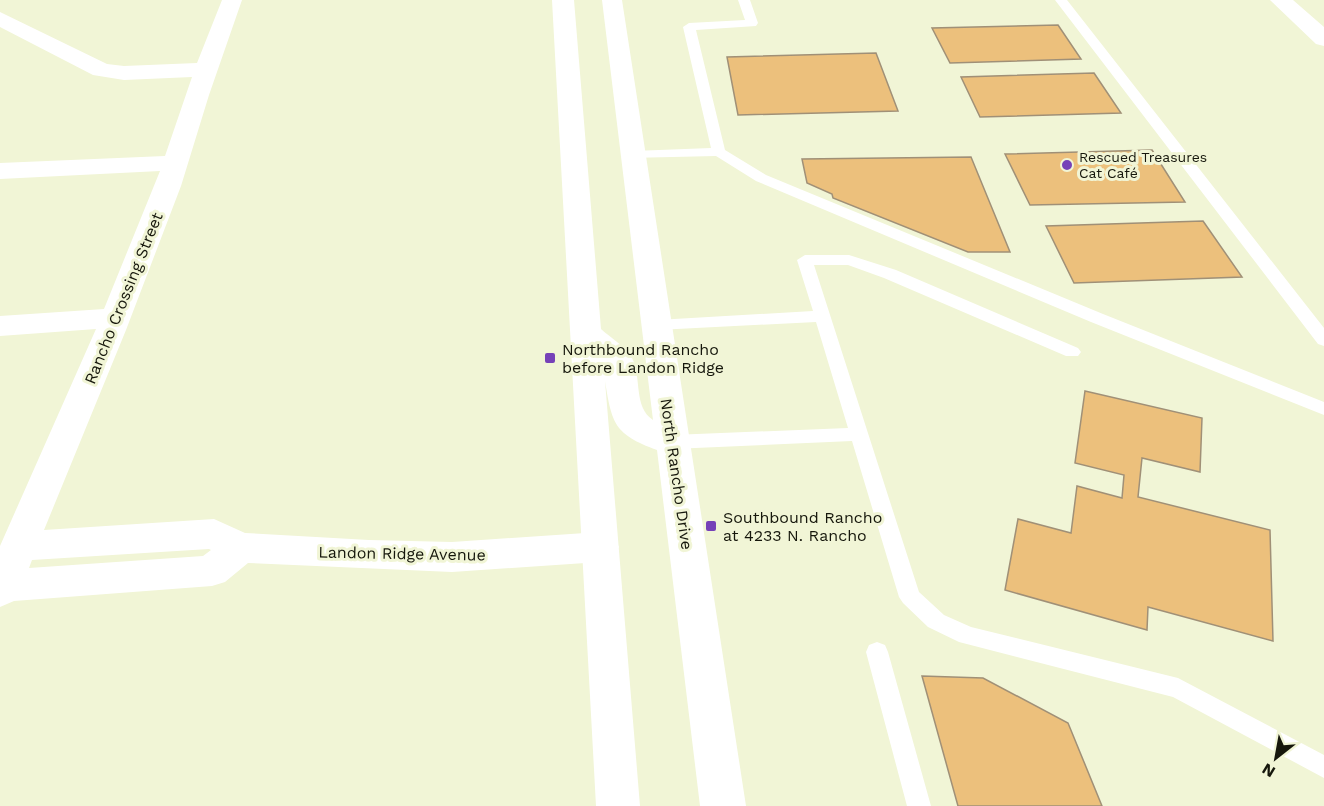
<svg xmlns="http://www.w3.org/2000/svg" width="1324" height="806" viewBox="0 0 1324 806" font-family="'Work Sans',sans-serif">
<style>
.building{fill:#ecc07c;stroke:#a09077;stroke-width:1.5}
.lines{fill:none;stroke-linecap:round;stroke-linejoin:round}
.service{fill:#fff;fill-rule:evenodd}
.minor{fill:#fff;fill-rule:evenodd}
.primary{fill:#fff;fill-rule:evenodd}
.poi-dot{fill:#7641b8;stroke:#f1f5d6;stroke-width:2}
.labels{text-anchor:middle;stroke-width:6;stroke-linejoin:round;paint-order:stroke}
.far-poi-label{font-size:14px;fill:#16170c;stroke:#f1f5d6;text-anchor:start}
.street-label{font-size:16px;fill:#16170c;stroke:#f1f5d6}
.poi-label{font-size:16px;fill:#16170c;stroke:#f1f5d6;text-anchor:start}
</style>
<rect width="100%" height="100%" fill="#f1f5d6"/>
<path class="building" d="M1058 25 1081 59 950 63 932 28Z
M876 53 898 111 738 115 727 57Z
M1094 73 1121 113 980 117 961 77Z
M1152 150 1185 202 1030 205 1005 154Z
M971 157 1010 252H968L833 198 832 194 807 183 802 159Z
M1203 221 1242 277 1074 283 1046 226Z
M1085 391 1202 418 1200 472 1142 458 1138 497 1270 530 1273 641 1148 607 1147 630 1005 590 1018 519 1071 533 1077 486 1122 498 1124 475 1075 463Z
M922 676 983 678 1068 723 1102 806H958Z"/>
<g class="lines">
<path class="service" d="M738 0H750L758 23 756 26 696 30 725 150 766 175 1103 314 1324 402V415L1091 322 756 181 716 156 628 158 626 155 633 151 711 148 683 27 689 23 745 20Z
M1055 0H1067L1324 328V346L1318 344Z
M805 255H849L896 270 1078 348 1081 352 1078 356H1066L884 278 848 265H814L919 592 944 615 971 627 1178 678 1324 755V778L1173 697 959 642 928 627 903 603 899 597 852 441 672 449 665 447 663 442 665 437 672 435 848 428 816 322 657 330 651 329 649 325 651 321 657 320 813 311 797 260Z
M877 642 885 645 888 652 931 806H907L866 652 869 645Z"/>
<path class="minor" d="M222 0H242L209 95 181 186 126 330 44 530 214 519 245 533 369 540 452 542 600 532 613 536 619 547 613 558 600 562 452 572 248 563 225 582 212 586 14 601 0 607V546L96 329 0 336V316L104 309 160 171 0 179V163L165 156 192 77 124 80 93 75 0 27V12L107 64 124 66 197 63ZM209 549 211 550 203 556 29 568 32 560Z
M1270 0H1293L1324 27V46L1316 44Z"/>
<path class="primary" d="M552 0H574L601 329C611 338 626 347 632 358 642 377 633 407 653 420L602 0H622L746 806H700L657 450C614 434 612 424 605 381L640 806H596Z"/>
</g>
<g class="poi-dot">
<circle cx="1067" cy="165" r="6"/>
<rect x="544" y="352" width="12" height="12" rx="3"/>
<rect x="705" y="520" width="12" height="12" rx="3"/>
</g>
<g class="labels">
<g class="far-poi-label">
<text x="1079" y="162">Rescued Treasures<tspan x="1079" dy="16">Cat Café</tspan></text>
</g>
<g class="street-label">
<text transform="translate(123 298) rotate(-68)" y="6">Rancho Crossing Street</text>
<text transform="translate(677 474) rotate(82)" y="6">North Rancho Drive</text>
<text transform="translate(402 553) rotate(1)" y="6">Landon Ridge Avenue</text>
</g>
<g class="poi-label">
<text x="562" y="355">Northbound Rancho<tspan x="562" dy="18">before Landon Ridge</tspan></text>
<text x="723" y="523">Southbound Rancho<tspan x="723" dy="18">at 4233 N. Rancho</tspan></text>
</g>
</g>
<g transform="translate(1276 758) rotate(211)" stroke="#f1f5d6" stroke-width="4.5" paint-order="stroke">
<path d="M0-4.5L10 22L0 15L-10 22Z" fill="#16170c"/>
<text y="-9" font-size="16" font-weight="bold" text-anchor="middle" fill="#16170c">N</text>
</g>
</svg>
